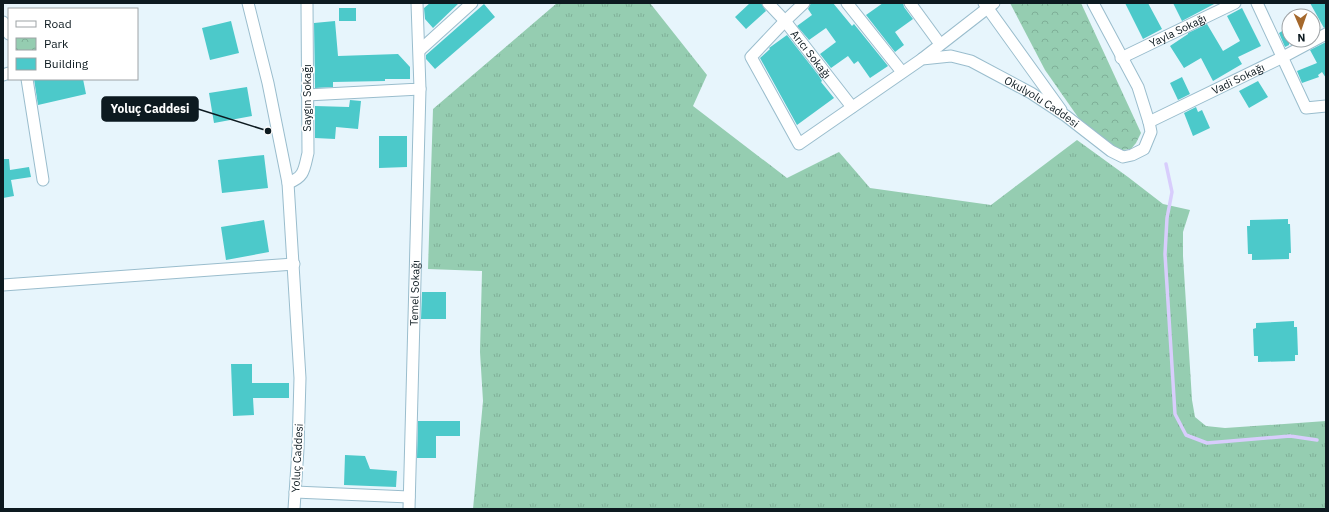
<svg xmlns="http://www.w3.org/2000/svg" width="1329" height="512" viewBox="0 0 1329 512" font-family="'IBM Plex Sans',sans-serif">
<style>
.grass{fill:url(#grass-tufts)}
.park{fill:url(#park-crowns)}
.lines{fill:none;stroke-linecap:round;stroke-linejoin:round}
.stream{stroke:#d8cdfc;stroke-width:3.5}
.building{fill:#4cc9ca}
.minor-casing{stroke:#9abdcd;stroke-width:13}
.minor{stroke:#fff;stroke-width:11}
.labels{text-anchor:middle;stroke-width:3.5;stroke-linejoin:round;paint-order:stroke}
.street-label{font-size:11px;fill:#0d1a20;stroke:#fff}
.leader{fill:none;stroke:#0d1a20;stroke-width:1.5}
.callout-dot{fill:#0d1a20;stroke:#fff;stroke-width:1.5}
.callout{fill:#0d1a20;stroke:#0d1a20;stroke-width:1.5}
.callout-label{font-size:12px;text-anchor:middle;font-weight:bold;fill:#fff}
</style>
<defs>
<pattern id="grass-tufts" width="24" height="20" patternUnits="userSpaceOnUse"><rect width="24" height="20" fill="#95cdb1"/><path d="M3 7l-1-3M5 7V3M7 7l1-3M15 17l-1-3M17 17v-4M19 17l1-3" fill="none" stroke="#7faf98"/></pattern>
<pattern id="park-crowns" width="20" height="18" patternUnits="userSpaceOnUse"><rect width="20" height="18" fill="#95cdb1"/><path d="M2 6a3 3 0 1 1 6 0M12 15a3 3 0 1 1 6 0" fill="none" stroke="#7faf98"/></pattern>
</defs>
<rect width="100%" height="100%" fill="#e7f5fc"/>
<path class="grass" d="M557 3H650L707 75 693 106 787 178 839 152 870 188 991 205 1077 140 1128 177 1163 204 1190 210 1183 232V256L1192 400 1195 417 1206 426 1225 428 1326 421V509H473L483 401 480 352 482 271 428 269 433 109Z"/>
<path class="park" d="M1010 3H1081L1141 133 1136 143 1131 149 1122 150 1109 144 1080 120 1045 70Z"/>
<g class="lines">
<path class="stream" d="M1166 164 1172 192 1167 218 1165 254 1175 414 1186 435 1207 443 1290 436 1317 440"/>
</g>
<path class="building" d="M430 3H459L433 28 425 19 424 8Z
M750 3H761L766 11 746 29 735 17Z
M811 3H833L852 26 854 24 888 66 870 78 858 61 854 64 848 56 831 68 820 54 836 42 826 28 809 40 797 26 812 15 808 9Z
M883 3H903L904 7 913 19 895 32 904 45 895 52 866 15Z
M1125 3H1148L1162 29 1143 39Z
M1173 3H1216L1182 21Z
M1310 3H1326V27L1324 28Z
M484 4 495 17 435 69 426 59V55Z
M339 8H356V21H339Z
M1242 8 1261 46 1238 57 1242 64 1213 81 1201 58 1184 68 1170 46 1188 34V33L1207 24 1223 51 1240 41 1227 16Z
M231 21 239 53 210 60 202 28Z
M335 21 338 56 398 54 410 67V79H385V81L333 82V87L315 88 314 23Z
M1289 27V45L1285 47 1279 33Z
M787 35 819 76 822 81 821 82 834 98 797 125 760 58 770 49 769 48Z
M1326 42V78L1322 72 1318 75 1319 77 1302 83 1297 71 1317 63 1310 50Z
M1182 77 1190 94 1178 100 1170 83Z
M34 79H83L86 94 38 105Z
M1258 81 1268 97 1249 108 1239 91Z
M247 87 252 116 214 123 209 93Z
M350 100 361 101 358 129 336 127 335 139 315 138V106L349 107Z
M1196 107 1198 112 1202 110 1210 128 1193 136 1184 113Z
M379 136H407V167L379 168Z
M264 155 268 188 222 193 218 160Z
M3 159H9L10 170 29 167 31 177 11 180 14 196 3 198Z
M1288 219V224H1290L1291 253H1289V259L1252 260V254H1248L1247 226H1250V220Z
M264 220 269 252 226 260 221 227Z
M422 292H446V319H421Z
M1294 321V327H1297L1298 355H1295V361L1258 362V356H1254L1253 329 1256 328V323Z
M231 364H252V383H289V398H253L254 415 233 416Z
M418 421H460V436H436V458H417Z
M345 455 365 456 370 469 397 471 396 487 344 485Z"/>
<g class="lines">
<defs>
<g id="minor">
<path d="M248 3 268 83 288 183 300 378 298 449 294 509"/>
<path id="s1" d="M768 3 785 21 852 107"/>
<path id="s2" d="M804 3 785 21 751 57 799 144 922 59 951 56 971 61 1031 93 1066 116 1111 151 1123 157 1132 155 1144 149 1151 132 1149 122 1138 87 1093 3"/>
<path d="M847 3 902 72"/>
<path d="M910 3 940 44"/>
<path d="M984 3 1061 110"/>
<path d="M1257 3 1306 108 1326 106"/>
<path d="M3 22 9 34"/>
<path d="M420 50 472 3"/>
<path id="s3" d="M1121 58 1235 3"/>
<path d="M922 59 994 3"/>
<path d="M3 75 9 73"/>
<path d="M27 79 43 180"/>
<path d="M307 95 420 89 417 3"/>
<path id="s4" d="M1149 122 1283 57 1326 34"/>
<path d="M288 183C305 177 304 169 308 153L307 3"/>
<path d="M3 285 294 264"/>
<path d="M295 492 409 497"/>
<path id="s5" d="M409 509 420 89"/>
</g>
</defs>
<use href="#minor" class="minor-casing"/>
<use href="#minor" class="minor"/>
</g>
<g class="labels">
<g class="street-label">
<text dy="4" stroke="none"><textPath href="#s3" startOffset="63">Yayla Sokağı</textPath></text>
<text dy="4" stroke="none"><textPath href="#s1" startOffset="67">Arıcı Sokağı</textPath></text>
<text dy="4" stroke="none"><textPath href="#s4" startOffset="99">Vadi Sokağı</textPath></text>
<text transform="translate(307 98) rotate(-90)" y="4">Saygın Sokağı</text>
<text dy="4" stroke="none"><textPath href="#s2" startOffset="456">Okulyolu Caddesi</textPath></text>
<text dy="4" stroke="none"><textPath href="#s5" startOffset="216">Temel Sokağı</textPath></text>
<text transform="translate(297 458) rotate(-87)" y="4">Yoluç Caddesi</text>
</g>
</g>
<path class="leader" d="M268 131L198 109"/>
<circle class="callout-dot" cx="268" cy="131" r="4"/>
<rect class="callout" x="102" y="97" width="96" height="24" rx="4"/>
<g class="callout-label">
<text x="150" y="113">Yoluç Caddesi</text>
</g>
<rect width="1329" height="512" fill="none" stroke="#0d1a20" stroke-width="8"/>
<rect x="8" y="8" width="130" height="72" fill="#ffffff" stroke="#9ea3a6"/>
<rect x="16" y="21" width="20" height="6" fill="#ffffff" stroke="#9ea3a6"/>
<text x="44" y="28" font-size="12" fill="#0d1a20">Road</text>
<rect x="16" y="38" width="20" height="12" fill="url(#park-crowns)" stroke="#9ea3a6"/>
<text x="44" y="48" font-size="12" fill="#0d1a20">Park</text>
<rect x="16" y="58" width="20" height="12" fill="#4cc9ca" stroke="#9ea3a6"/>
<text x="44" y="68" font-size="12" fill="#0d1a20">Building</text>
<g transform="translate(1301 28) rotate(178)"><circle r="19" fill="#ffffff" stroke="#9ea3a6"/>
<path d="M0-3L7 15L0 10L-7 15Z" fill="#a5682c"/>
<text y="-6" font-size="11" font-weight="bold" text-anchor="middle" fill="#0d1a20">N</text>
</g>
</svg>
